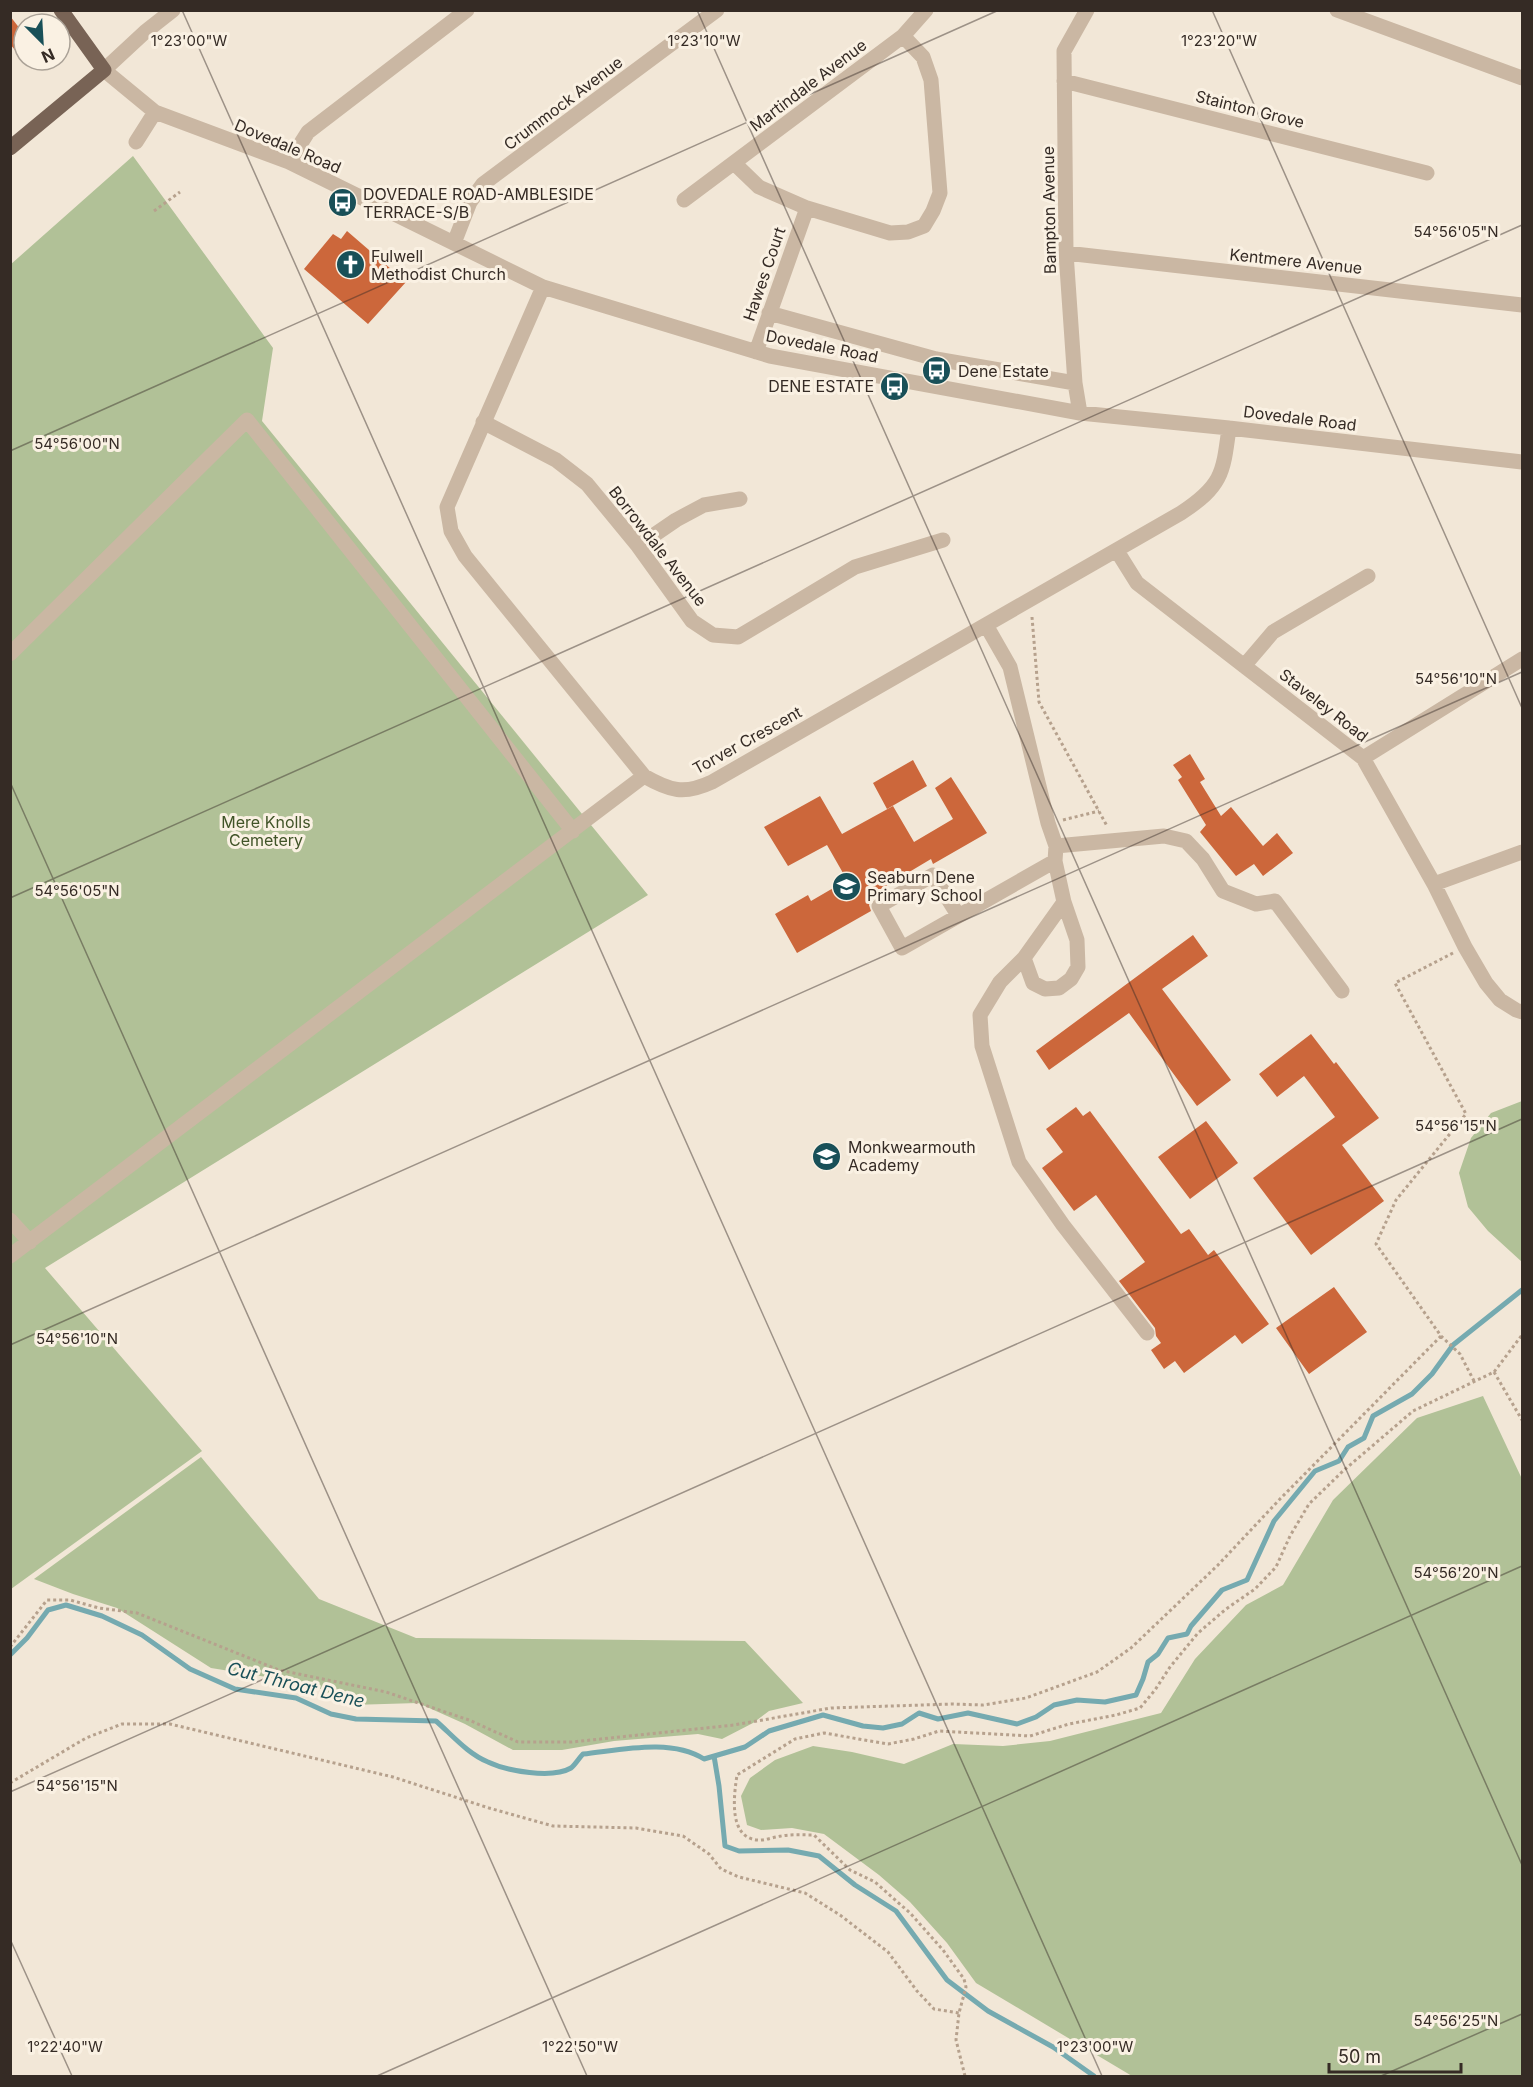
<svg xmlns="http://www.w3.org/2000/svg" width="1533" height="2087" viewBox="0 0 1533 2087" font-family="Inter,sans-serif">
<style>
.green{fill:#b1c197}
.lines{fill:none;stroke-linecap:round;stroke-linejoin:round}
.stream{stroke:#75aab0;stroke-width:5}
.building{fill:#cc673b}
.path{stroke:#b6a18d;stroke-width:3;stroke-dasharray:3 3;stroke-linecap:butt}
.minor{stroke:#cab7a3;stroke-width:15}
.major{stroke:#786355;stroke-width:15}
.ticks{fill:none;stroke:#352b25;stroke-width:1.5;stroke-opacity:0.45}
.labels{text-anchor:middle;stroke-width:6;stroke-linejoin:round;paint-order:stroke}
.street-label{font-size:16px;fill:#352b25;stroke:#faf1e3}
.poi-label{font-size:16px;fill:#352b25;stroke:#faf1e3;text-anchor:start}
.park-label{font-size:16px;fill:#415428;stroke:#faf1e3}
.water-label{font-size:18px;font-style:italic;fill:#195058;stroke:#faf1e3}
.ticks-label{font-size:15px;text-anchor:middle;fill:#352b25;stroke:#faf1e3;stroke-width:6;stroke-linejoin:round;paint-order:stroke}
</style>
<rect width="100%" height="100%" fill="#f2e7d7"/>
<path class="green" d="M133 156 273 348 262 421 648 895 45 1268 202 1451 11 1589 10 265Z
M1522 1101V1262L1488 1231 1468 1207 1459 1173 1471 1138 1491 1113Z
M1483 1396 1522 1479V2076H1132L976 1983 947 1943 910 1902 879 1875 824 1834 792 1828 761 1830 747 1825 741 1796 750 1778 775 1760 813 1746 852 1752 904 1764 953 1744 1003 1746 1050 1741 1161 1713 1195 1659 1246 1605 1283 1585 1333 1500 1417 1418Z
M201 1457 319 1599 416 1638 745 1641 803 1703 769 1711 753 1723 722 1739 698 1734 614 1741 562 1750H513L465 1724 418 1703 351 1705 311 1684 211 1668 117 1608 73 1594 34 1579Z"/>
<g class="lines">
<path class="stream" d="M10 1655 27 1638 48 1610 66 1605 102 1616 142 1635 190 1669 235 1689 296 1698 331 1714 356 1719 436 1721C452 1735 468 1754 488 1762 507 1771 552 1779 571 1768 575 1765 579 1758 583 1754 621 1750 671 1738 704 1759L745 1747 769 1731 823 1715 863 1726 883 1728 902 1724 919 1713 938 1719 968 1713 1017 1724 1036 1717 1054 1705 1077 1700 1105 1702 1136 1695 1143 1679 1148 1662 1158 1654 1168 1638 1187 1634 1191 1626 1222 1590 1247 1580 1274 1521 1315 1471 1339 1461 1348 1447 1364 1438 1373 1416 1412 1394 1432 1374 1453 1345 1522 1290
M714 1756 719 1786 725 1846 739 1851 788 1850 819 1856 855 1885 896 1911 947 1980 988 2011 1053 2047 1094 2076"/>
</g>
<path class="building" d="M10 16 24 34V61L10 44Z
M347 231 406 282 368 324 304 269 333 234 341 239Z
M1190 754 1205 779 1200 782 1221 816 1231 807 1263 846 1277 833 1293 853 1263 876 1254 864 1236 876 1200 832 1206 825 1178 780 1182 777 1173 765Z
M913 760 927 786 887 809 873 783Z
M951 777 987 833 933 864 931 859 869 896 871 900 869 905 871 911 797 953 775 914 808 895 811 901 847 880 827 845 788 866 764 827 820 796 842 834 893 806 914 842 953 819 935 788Z
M1193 935 1208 956 1162 989 1231 1080 1197 1106 1129 1013 1049 1070 1036 1051Z
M1311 1034 1334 1064 1336 1062 1379 1118 1342 1145 1384 1201 1311 1255 1253 1178 1335 1117 1304 1076 1277 1097 1259 1074Z
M1076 1107 1083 1116 1090 1111 1181 1234 1189 1229 1208 1255 1214 1250 1269 1324 1242 1344 1235 1335 1184 1373 1175 1361 1164 1369 1151 1350 1161 1343 1156 1336 1155 1328 1119 1281 1145 1262 1096 1195 1074 1211 1042 1168 1063 1152 1046 1129Z
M1206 1121 1238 1163 1190 1199 1158 1157Z
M1334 1287 1367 1332 1309 1374 1276 1328Z"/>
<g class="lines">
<path class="path" d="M154 211 180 192
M1032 617 1039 702 1107 826
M1063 820 1099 811
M1453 953 1395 983 1466 1114 1396 1200 1376 1244 1441 1336 1460 1354 1474 1381
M1494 1372 1522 1420
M10 1647 47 1600H70L99 1608 137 1613 279 1670 386 1692 469 1720 518 1742H572L734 1725 831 1708 952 1704 983 1705 1026 1698 1097 1672 1131 1648 1218 1565 1280 1499 1441 1336
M10 1783 86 1738 122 1724H170L393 1777 489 1808 553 1826 636 1828 683 1836 709 1854 721 1869 739 1877 805 1893 840 1915 888 1952 917 1991 934 2009 959 2013
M965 2076 956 2040 959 2013 966 1987 964 1979 943 1950 910 1913 875 1882 850 1870 814 1835C803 1835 792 1834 781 1836 773 1837 764 1841 757 1840 728 1837 734 1795 737 1775L795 1739 824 1733 888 1744 914 1739 939 1731 1030 1736 1069 1724 1116 1715 1140 1708 1155 1690 1170 1667 1198 1633 1226 1609 1255 1589 1276 1567 1290 1536 1309 1504 1343 1471 1413 1411 1494 1372 1522 1335"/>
<path class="minor" d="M173 10 145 32 104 70 155 112 289 162 543 287 770 356 1080 413 1229 428 1522 462
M1337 10 1522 78
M1064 81 1427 173
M136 142 155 112
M289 162 308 132 467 10
M734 163 759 187 807 208 890 233 908 232 924 226 933 211 940 193 931 80 923 57 903 36
M684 200 903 36 926 10
M454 243 470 202 483 184 717 10
M1066 253 1522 305
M543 287 447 507 451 531 465 556 644 776C670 791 684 795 712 782L1181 513C1222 486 1223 474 1229 428
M769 313 936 359 1075 383
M756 352 807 208
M1080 413 1075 383 1066 253 1064 51 1087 10
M483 422 556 460 587 484 638 546 692 621 713 635 738 637 855 567 943 540
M638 546 676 520 704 505 740 499
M1117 551 1137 583 1363 758 1434 884 1465 947 1486 983 1500 1000 1516 1010 1522 1012
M986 625 1010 667 1048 823 1056 846 1055 861 1064 902 1077 940 1078 967 1071 979 1059 988 1045 989 1033 983 1024 958
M10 654 247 420 573 831
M1244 666 1273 632 1368 576
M1363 758 1522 659
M1056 846 1164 836 1186 841 1203 859 1223 891 1256 904 1275 901 1342 991
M1434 884 1522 852
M1064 902 1024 958 1000 982 980 1015 982 1046 1019 1162 1063 1225 1147 1333
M958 915 933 875 879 906 902 948 1055 861
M10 1220 30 1242
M10 1256 644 776"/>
<path class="major" d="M10 148 104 70 61 10"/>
</g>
<path class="ticks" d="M182 10 1102 2076M697 10 1522 1865M1212 10 1522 708M10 451 999 10M10 782 587 2076M10 898 1522 225M10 1345 1522 672M10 1792 1522 1119M10 1939 72 2076M377 2076 1522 1566M1381 2076 1522 2014"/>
<defs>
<symbol id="bus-disc" viewBox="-11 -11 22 22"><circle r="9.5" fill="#195058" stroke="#faf1e3"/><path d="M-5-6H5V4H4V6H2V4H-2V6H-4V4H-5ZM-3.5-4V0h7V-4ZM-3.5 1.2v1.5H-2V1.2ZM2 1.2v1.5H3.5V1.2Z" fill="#fff"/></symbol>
<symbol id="church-disc" viewBox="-11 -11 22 22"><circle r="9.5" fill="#195058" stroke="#faf1e3"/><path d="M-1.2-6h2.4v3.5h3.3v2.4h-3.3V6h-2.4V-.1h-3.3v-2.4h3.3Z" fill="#fff"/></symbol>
<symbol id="school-disc" viewBox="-11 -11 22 22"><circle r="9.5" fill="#195058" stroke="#faf1e3"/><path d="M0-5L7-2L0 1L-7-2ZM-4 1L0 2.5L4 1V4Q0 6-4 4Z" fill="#fff"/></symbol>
</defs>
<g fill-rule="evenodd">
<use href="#bus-disc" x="326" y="186" width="33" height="33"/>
<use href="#church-disc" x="334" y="248" width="33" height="33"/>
<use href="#bus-disc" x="920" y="354" width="33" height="33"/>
<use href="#bus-disc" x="878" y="370" width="33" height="33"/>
<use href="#school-disc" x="830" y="870" width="33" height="33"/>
<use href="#school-disc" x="810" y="1140" width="33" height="33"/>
</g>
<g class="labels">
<g class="street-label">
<text transform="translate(808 85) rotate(-37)" y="6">Martindale Avenue</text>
<text transform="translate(563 103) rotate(-37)" y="6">Crummock Avenue</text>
<text transform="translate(1250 109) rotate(14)" y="6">Stainton Grove</text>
<text transform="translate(288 146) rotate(23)" y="6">Dovedale Road</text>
<text transform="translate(1049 210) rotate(-91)" y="6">Bampton Avenue</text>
<text transform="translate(1296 261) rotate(6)" y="6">Kentmere Avenue</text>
<text transform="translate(764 274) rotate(-71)" y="6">Hawes Court</text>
<text transform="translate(822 346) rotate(11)" y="6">Dovedale Road</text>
<text transform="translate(1300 418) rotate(7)" y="6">Dovedale Road</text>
<text transform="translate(658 546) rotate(52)" y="6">Borrowdale Avenue</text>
<text transform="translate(1324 705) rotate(38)" y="6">Staveley Road</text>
<text transform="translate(747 740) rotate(-29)" y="6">Torver Crescent</text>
</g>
<g class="poi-label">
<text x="363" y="200">DOVEDALE ROAD-AMBLESIDE<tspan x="363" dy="18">TERRACE-S/B</tspan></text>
<text x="371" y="262">Fulwell<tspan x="371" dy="18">Methodist Church</tspan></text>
<text x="958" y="377">Dene Estate</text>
<text x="874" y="392" text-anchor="end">DENE ESTATE</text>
<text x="867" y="883">Seaburn Dene<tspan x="867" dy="18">Primary School</tspan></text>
<text x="848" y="1153">Monkwearmouth<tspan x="848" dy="18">Academy</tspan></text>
</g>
<g class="park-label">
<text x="266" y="828">Mere Knolls<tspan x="266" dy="18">Cemetery</tspan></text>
</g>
<g class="water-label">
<text transform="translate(296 1685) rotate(14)" y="6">Cut Throat Dene</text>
</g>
</g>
<g class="ticks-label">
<text x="189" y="46">1°23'00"W</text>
<text x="704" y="46">1°23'10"W</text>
<text x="1219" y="46">1°23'20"W</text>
<text x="1456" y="237">54°56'05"N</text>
<text x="77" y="449">54°56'00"N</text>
<text x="1456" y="684">54°56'10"N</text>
<text x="77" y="896">54°56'05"N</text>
<text x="1456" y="1131">54°56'15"N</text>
<text x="77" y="1344">54°56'10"N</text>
<text x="1456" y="1578">54°56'20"N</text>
<text x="77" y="1791">54°56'15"N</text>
<text x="1456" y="2026">54°56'25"N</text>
<text x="65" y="2052">1°22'40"W</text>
<text x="580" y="2052">1°22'50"W</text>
<text x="1095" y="2052">1°23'00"W</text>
</g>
<rect width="1533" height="2087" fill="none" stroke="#352b25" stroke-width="24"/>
<g transform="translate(42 42) rotate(156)"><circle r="28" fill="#faf1e3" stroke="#aba297" stroke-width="1.5"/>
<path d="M0-4.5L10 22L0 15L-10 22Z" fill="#195058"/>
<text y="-9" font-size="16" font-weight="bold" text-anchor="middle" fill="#352b25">N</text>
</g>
<path d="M1329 2063v9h132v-9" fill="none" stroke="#352b25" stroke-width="3"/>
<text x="1338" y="2063" font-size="18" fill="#352b25" stroke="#faf1e3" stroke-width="4.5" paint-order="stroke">50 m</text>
</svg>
